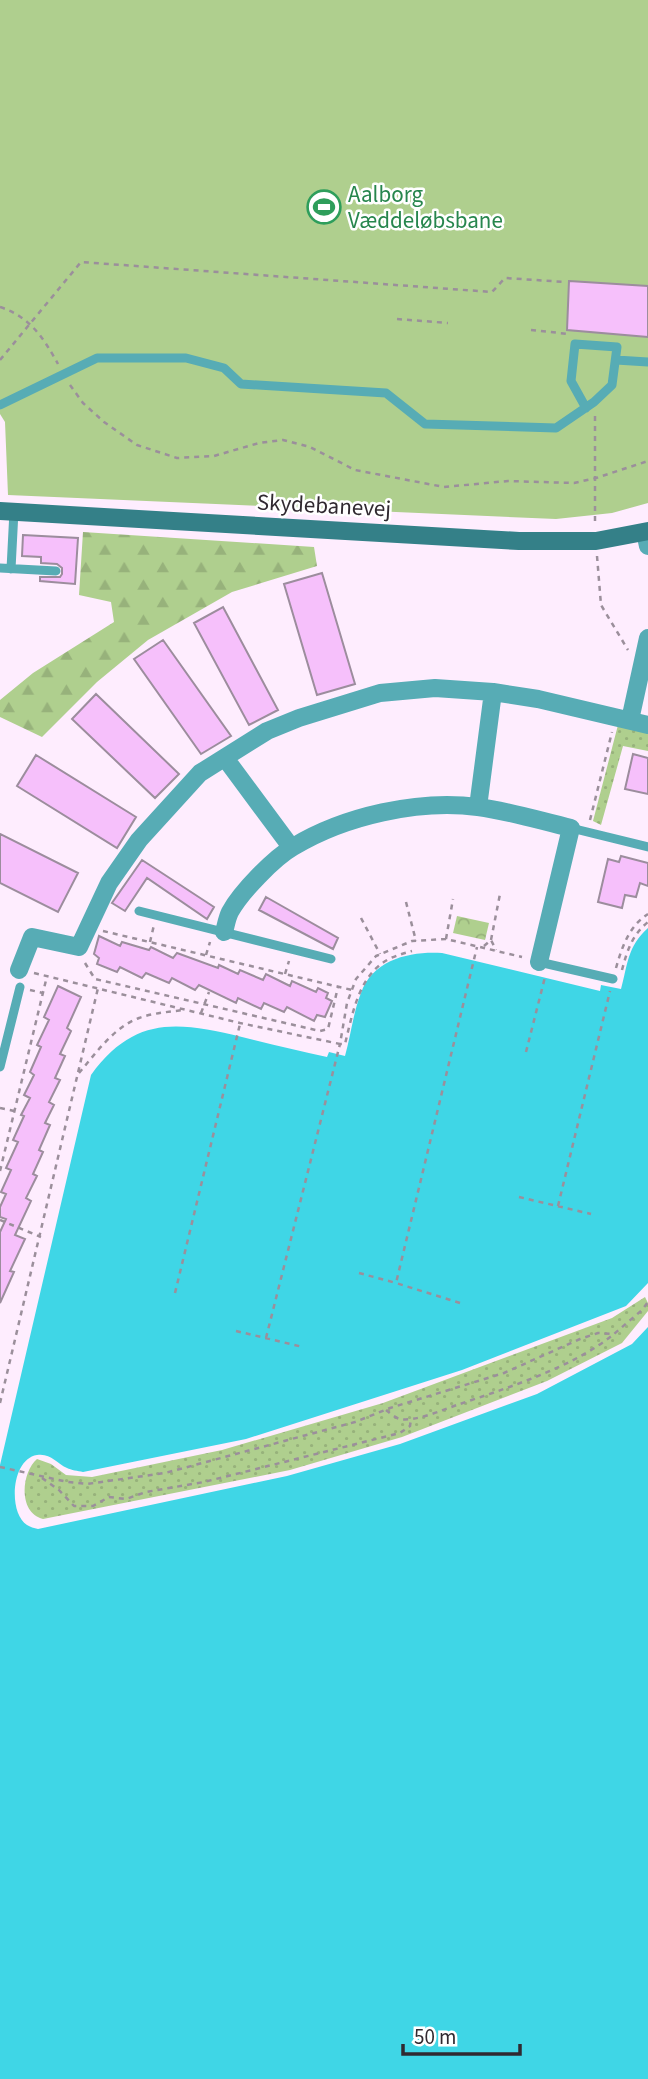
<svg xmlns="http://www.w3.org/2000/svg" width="648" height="2079" viewBox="0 0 648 2079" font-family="'Source Sans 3',sans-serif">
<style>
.grass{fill:url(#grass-dots)}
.forest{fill:url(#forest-firs)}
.park{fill:url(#park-crowns)}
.pitch{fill:#afcf8e}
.water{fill:#3fd6e6}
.building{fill:#f6c0fb;stroke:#9c8d9d;stroke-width:2}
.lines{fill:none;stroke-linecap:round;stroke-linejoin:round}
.path{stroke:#9b8f9b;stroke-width:2.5;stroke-dasharray:5 5;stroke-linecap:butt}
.lane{stroke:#57acb5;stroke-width:9}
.street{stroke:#57acb5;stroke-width:18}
.secondary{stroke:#348088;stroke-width:18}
.labels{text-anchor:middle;stroke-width:5;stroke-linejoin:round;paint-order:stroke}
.leisure-label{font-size:23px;fill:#27864d;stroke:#fff;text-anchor:start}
.street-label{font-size:23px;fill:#302930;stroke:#fff}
</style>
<defs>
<pattern id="grass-dots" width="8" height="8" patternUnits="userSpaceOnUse" patternTransform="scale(1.75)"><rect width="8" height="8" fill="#afcf8e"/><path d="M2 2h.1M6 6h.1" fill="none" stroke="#97b27b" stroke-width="1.8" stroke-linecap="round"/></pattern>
<pattern id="forest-firs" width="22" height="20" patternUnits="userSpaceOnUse" patternTransform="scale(1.75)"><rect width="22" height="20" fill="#afcf8e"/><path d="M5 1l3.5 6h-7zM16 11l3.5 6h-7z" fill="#97b27b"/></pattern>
<pattern id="park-crowns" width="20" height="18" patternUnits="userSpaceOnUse" patternTransform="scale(1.75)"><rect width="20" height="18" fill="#afcf8e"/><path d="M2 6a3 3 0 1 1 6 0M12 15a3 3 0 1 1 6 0" fill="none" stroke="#97b27b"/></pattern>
</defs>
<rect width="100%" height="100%" fill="#feedfe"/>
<path class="grass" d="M618 725 648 732V751L623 746 601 825 593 821Z
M645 1297 648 1303V1311L622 1343 547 1381 402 1437 290 1470 43 1519C18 1513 21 1473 37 1459L51 1464 66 1475 92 1477 222 1450 383 1403 612 1318Z"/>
<path class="forest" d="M83 532 314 547 317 566 232 592 148 640 97 682 42 737 0 717V700L33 673 114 622 111 602 79 595Z"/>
<path class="park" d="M457 916 489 923 485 940 453 933Z"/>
<path class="pitch" d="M0 0H648V503L612 513 556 519 8 495 5 422 0 414Z"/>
<path class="water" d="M648 928V1283L626 1306 462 1370 246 1439 83 1472C78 1471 71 1470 67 1468 56 1463 51 1453 37 1455 11 1459 8 1513 27 1525 30 1527 34 1528 38 1529L287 1476 400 1444 537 1394 632 1344 648 1327V2079H0V1465L91 1075C135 1015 178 1022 242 1037 270 1044 299 1051 327 1057L329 1052 345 1056C351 1035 353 1013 361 993 373 959 411 951 442 953L600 991 601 985 621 989C628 964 627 947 648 928Z"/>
<path class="building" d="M569 281 648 286V337L567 330Z
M23 535 78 538 75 584 40 581V577H60L62 574V568L57 564 41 563V557L22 556Z
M322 573 355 684 317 695 284 584Z
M223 607 278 710 249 725 194 623Z
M163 640 231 736 201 754 134 659Z
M96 694 179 774 155 798 72 719Z
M633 754 648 758V794L625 789Z
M36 755 136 817 117 848 17 786Z
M0 834 78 873 58 912 0 883Z
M621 856 648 863V886L640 883 636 897 625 895 622 908 598 902 608 859 619 862Z
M142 860 214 907 207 919 147 878 125 911 112 903Z
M266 897 338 938 333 949 259 910Z
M99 936 120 946 122 942 149 950 151 947 173 958 177 953 218 968 219 965 238 974 240 970 263 980 266 974 290 986 292 981 316 992 318 988 328 993 326 998 332 1001 325 1017 317 1015 314 1021 287 1007 284 1012 264 1003 261 1009 238 998 236 1003 199 985 195 990 172 978 169 983 146 973 142 978 120 967 117 972 97 964 99 958 94 954Z
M58 986 81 997 67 1028 71 1031 60 1054 65 1056 55 1078 60 1080 49 1102 54 1105 45 1123 50 1125 39 1150 43 1152 33 1174 37 1176 26 1198 31 1201 15 1235 25 1239 10 1271 14 1272 0 1303V1232L6 1219 0 1217V1207L6 1194 1 1192 11 1170 6 1168 18 1142 13 1140 24 1116 21 1115 30 1098 24 1095 34 1075 30 1072 41 1047 37 1045 49 1020 44 1017Z"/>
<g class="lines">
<path class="path" d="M0 307C30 317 43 337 58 364
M397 319 448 323
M531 330 569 334
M0 360 81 262 492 292 505 278 565 282
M70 385 83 403 104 422 137 445 177 458 214 456 259 443 283 440 310 447 355 470 444 487 508 481 574 483 596 478 648 461
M595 416V525
M597 556 601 605 628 650
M590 820 612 732
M406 902 416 941
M361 918 380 954
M103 931 352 990
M446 939 453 899
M491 940 500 894
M150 942 154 925
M484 946 491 940 496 950
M206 955 210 942
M85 963 95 979 320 1031 328 1029 338 987
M616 968C622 947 629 926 648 914
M622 970C627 951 632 935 648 922
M34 973 240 1023 340 1044 347 1003 356 979 376 956 412 941 446 939 522 957
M285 974 289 961
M30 990 43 993
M201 1013 209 992
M526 1052 545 977
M79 1073C96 1053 114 1027 139 1018 153 1013 168 1012 183 1010
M0 1108 14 1111
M0 1171 47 976
M519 1197 591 1214
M558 1206 610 991
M0 1220 41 1237
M359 1273 396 1283
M175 1293 240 1024
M460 1303 396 1283 477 947
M236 1331 303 1347
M266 1338 340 1044H345C353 1012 359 973 391 958 398 955 405 953 412 951
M0 1403 98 988
M386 1410C390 1413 395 1418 400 1419 415 1422 442 1410 457 1405 507 1388 574 1367 614 1334
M0 1467 68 1482 87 1484 165 1473 355 1422 390 1408 504 1373 580 1339 598 1333 614 1334 642 1310 648 1302
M42 1478 59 1490 74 1506H93L109 1497 126 1499 146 1492 204 1482 400 1433 410 1426 411 1419"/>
<path class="lane" d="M616 360 648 362
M0 405 97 358H186L224 368 241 384 386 393 425 424 556 428 594 402 612 385 617 347 575 344 571 381 586 408
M0 568 56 571
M11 569 14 511
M571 828 648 847
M139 911 331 959
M539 962 613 979
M0 1067 20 987"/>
<path class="street" d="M645 532 648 546
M630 720 648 638
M225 758 291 847
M478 807 493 692
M224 932C226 925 227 918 230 912 241 892 274 858 293 847 344 816 419 799 478 807 509 811 541 821 571 828L539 962
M19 970 32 937 79 947 109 883 139 840 200 773 267 731 299 718 380 693 435 688 493 692 538 699 648 725"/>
<path class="secondary" d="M0 511 519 541H596L648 531"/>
</g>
<defs>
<symbol id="stadium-ring" viewBox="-11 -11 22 22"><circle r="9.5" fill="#fff" stroke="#2e9e5b" stroke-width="1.5"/><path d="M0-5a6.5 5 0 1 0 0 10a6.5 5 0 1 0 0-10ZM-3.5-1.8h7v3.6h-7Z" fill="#2e9e5b"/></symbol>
</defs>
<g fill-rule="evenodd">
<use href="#stadium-ring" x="305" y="188" width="38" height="38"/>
</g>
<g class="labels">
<g class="leisure-label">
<text x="348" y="202">Aalborg<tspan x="348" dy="26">Væddeløbsbane</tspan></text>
</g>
<g class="street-label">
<text transform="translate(324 505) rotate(3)" y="8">Skydebanevej</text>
</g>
</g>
<path d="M403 2044v10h117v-10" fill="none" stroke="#302930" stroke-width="3.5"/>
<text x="414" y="2044" font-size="21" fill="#302930" stroke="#ffffff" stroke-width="5" paint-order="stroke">50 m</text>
</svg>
